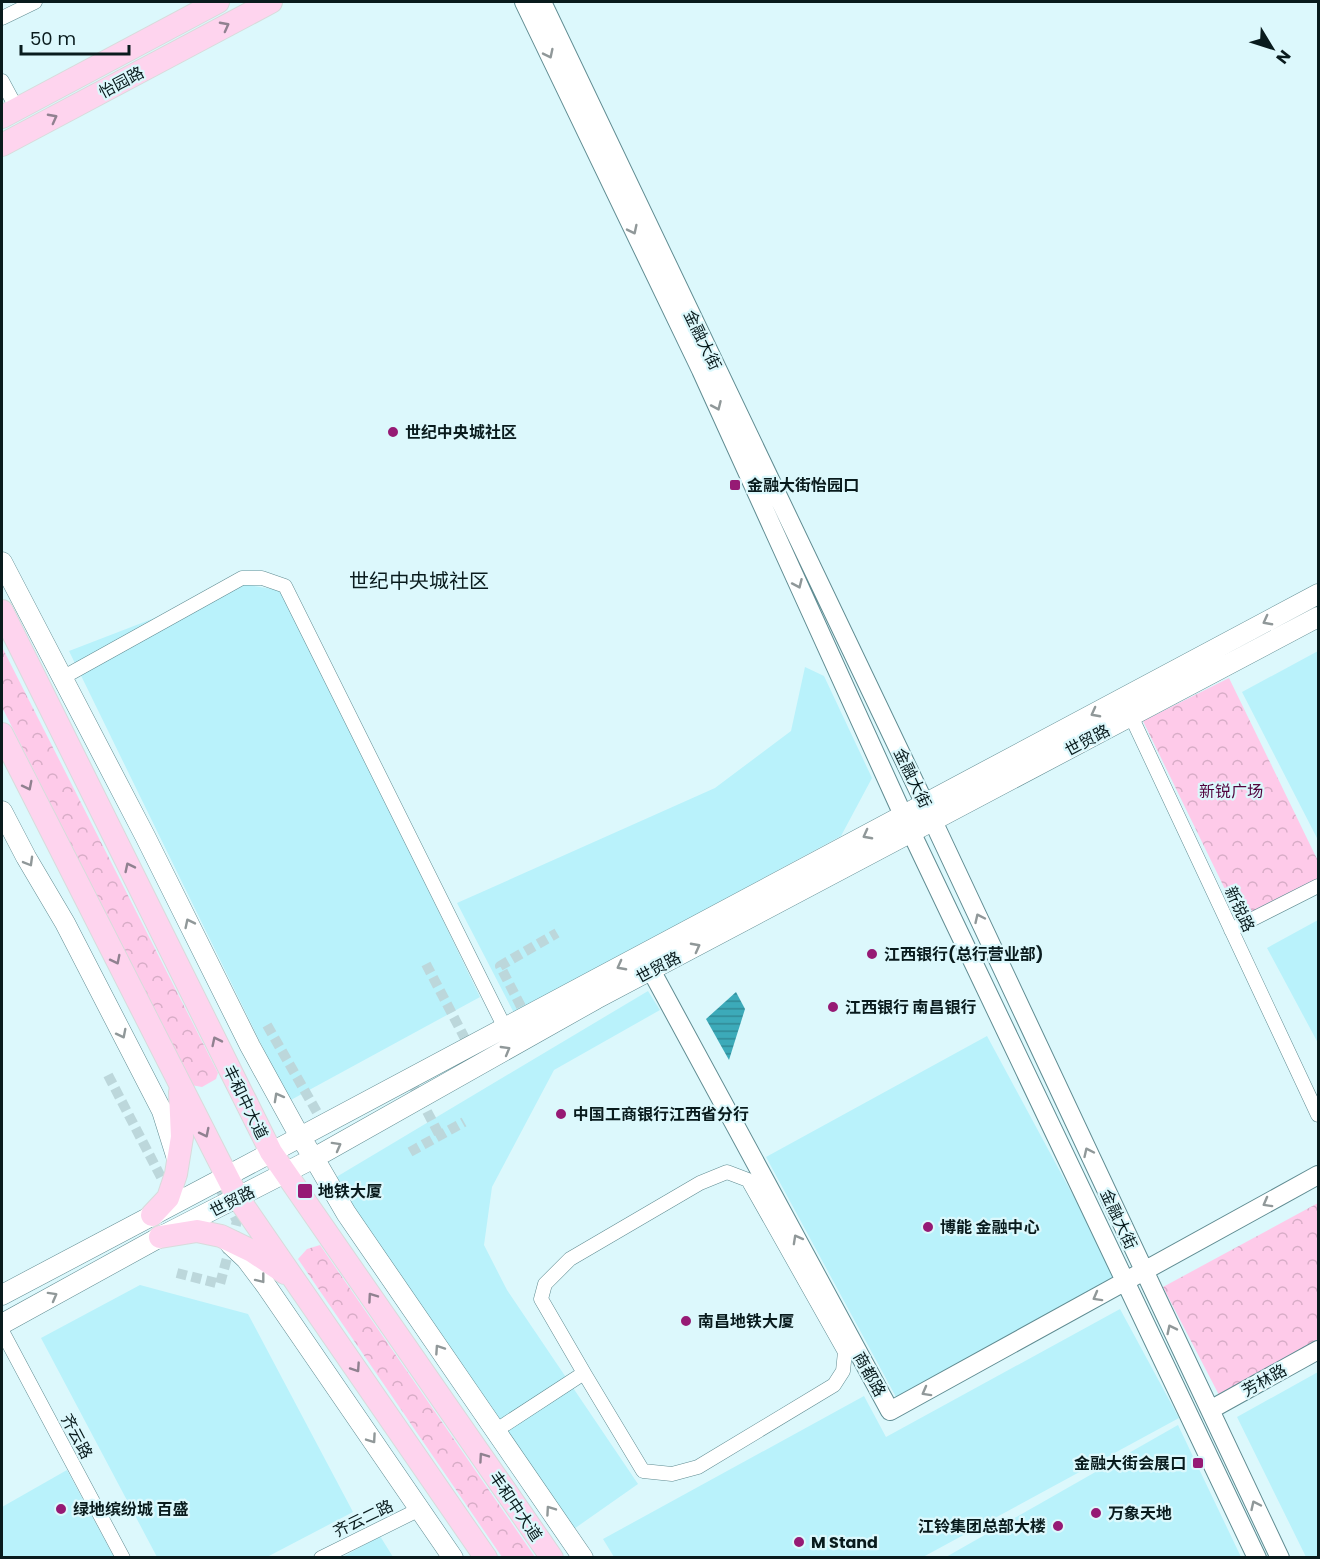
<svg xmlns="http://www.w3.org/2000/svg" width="1320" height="1559" viewBox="0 0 1320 1559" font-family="Poppins,'Noto Sans SC',sans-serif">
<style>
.built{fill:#b9f2fb}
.park{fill:url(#park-crowns)}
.water{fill:url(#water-rules)}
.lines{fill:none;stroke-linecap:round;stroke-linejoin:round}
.pedestrian-tunnel{stroke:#bcd7db;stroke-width:10;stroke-dasharray:10 5;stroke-linecap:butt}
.minor-casing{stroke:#608c92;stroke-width:15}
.tertiary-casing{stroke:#608c92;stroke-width:20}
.secondary-casing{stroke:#608c92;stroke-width:21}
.primary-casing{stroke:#d8dbdb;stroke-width:24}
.minor{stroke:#fff;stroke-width:14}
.tertiary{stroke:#fff;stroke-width:18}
.secondary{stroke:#fff;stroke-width:20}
.primary{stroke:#fed4ee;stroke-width:22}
.oneway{stroke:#908190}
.oneway2{stroke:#909899}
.poi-dot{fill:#961a74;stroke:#dcf8fc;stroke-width:2}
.labels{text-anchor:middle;stroke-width:4.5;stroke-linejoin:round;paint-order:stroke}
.street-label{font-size:16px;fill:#091b1d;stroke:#dcf8fc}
.poi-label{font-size:16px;font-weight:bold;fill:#091b1d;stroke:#dcf8fc;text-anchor:start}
.park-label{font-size:16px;fill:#52043e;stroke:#dcf8fc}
.quarter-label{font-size:20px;fill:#091b1d;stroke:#dcf8fc}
</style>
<defs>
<pattern id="park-crowns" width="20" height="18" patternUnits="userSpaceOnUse" patternTransform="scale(1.5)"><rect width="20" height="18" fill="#fecae9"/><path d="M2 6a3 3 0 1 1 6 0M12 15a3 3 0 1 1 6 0" fill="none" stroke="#d8adc7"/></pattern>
<pattern id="water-rules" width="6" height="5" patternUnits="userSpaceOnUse" patternTransform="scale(1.5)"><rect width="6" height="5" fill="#3caab9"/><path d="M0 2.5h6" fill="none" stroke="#318a96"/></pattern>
</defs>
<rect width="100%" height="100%" fill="#dcf8fc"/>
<path class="built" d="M243 584 284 591 480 997 289 1101 69 651Z
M1318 651V840L1242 692Z
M805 667 824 676 872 778 841 836 514 1013 457 903 715 788 791 731Z
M1318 920V1043L1267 948Z
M648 991 660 1010 554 1070 492 1187 484 1245 507 1290 638 1484 571 1531 333 1179Z
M987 1036 1117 1277 896 1397 766 1157Z
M140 1285 248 1314 353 1512 267 1557H157L41 1338Z
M1120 1309 1179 1418 923 1557H614L603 1539 864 1396 886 1437Z
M1318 1372V1557H1306L1237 1417Z
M1178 1425 1241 1557H946Z
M67 1470 114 1557H2V1507Z
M380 1536 393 1557 341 1558Z"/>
<path class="park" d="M2 647 218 1073 216 1079 202 1087 191 1085 2 707Z
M1229 678 1318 861V882L1240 920 1143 721Z
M1318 1203V1339L1219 1395 1163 1287Z
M320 1245 535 1557H502L298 1259 307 1249Z"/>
<path class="water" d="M736 992 745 1009 729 1060 706 1019Z"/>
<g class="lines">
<path class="pedestrian-tunnel" d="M426 964 471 1050
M528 1020 500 966 557 933
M267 1025 326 1128
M108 1075 162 1179 171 1191
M413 1085 440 1136
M410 1152 464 1122
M177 1273 220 1284 237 1221 220 1189"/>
<defs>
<path id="minor" d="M2 18 35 2
M2 81 17 109
M62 678 242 578H262L285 586 505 1028
M1131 716 1318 1115
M1231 930 1318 886
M2 1331 123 1558
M495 1431 584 1373 643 1471 672 1474 698 1467 834 1385 843 1371 845 1352 748 1180 727 1172 700 1183 570 1259 545 1284 541 1299 584 1373
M321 1558 420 1509"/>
<path id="tertiary" d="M524 2 701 370 903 815 1257 1558
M542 2 933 821 1158 1300 1280 1558
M651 970 890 1411 1318 1175
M1210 1410 1318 1350"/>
<path id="secondary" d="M2 562 145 836 250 1046 300 1137 314 1158 346 1213 583 1558
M2 811 26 857 65 923 162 1111 178 1162
M230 1244 246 1259 267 1287 453 1558
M2 1295 227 1176 1318 594
M2 1324 160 1237 314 1158 596 999 1318 617"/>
<path id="primary" d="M2 117 218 2
M2 145 271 2
M2 611 271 1152 552 1558
M2 734 238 1198 486 1558
M152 1215 168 1198 176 1174 182 1137 180 1092
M160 1237 197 1231 221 1236 252 1251 285 1273"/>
</defs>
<use href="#minor" class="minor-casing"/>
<use href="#tertiary" class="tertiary-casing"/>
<use href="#secondary" class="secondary-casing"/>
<use href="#primary" class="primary-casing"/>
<use href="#minor" class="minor"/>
<use href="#tertiary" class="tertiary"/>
<use href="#secondary" class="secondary"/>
<use href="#primary" class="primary"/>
</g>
<defs><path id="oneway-chevron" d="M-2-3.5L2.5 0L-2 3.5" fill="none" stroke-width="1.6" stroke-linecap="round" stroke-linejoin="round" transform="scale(1.5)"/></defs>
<g class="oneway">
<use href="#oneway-chevron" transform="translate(225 26) rotate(-28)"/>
<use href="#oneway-chevron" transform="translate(53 118) rotate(-28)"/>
<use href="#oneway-chevron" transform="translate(28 786) rotate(63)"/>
<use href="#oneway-chevron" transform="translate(129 867) rotate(-116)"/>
<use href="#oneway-chevron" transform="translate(116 960) rotate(63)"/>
<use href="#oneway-chevron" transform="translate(216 1041) rotate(-116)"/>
<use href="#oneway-chevron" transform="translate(205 1133) rotate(63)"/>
<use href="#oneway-chevron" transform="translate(372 1297) rotate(-125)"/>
<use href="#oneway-chevron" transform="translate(356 1368) rotate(56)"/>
<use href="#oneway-chevron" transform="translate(483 1457) rotate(-125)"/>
</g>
<g class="oneway2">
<use href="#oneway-chevron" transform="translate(549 54) rotate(64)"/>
<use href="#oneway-chevron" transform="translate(633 230) rotate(64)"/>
<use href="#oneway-chevron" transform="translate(717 406) rotate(66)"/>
<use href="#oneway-chevron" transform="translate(798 584) rotate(66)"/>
<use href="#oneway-chevron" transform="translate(1267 621) rotate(152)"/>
<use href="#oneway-chevron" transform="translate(1095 713) rotate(152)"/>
<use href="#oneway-chevron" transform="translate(867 835) rotate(152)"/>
<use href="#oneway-chevron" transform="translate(29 862) rotate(60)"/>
<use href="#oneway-chevron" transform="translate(979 918) rotate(-115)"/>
<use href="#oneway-chevron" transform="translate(189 923) rotate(-116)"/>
<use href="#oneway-chevron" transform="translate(696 947) rotate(-28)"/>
<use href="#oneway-chevron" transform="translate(621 966) rotate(152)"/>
<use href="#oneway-chevron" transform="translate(122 1034) rotate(63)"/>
<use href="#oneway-chevron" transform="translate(506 1050) rotate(-30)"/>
<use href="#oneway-chevron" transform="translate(278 1097) rotate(-119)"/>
<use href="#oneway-chevron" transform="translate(337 1146) rotate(-29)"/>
<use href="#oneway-chevron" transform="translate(1088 1152) rotate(-115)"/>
<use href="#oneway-chevron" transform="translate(1267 1203) rotate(151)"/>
<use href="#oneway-chevron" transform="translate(797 1239) rotate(-119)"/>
<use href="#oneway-chevron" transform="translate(261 1279) rotate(52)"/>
<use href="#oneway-chevron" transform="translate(53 1296) rotate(-29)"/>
<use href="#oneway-chevron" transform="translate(1097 1297) rotate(151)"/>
<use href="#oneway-chevron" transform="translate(1171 1329) rotate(-116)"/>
<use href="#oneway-chevron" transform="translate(439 1349) rotate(-124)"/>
<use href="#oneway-chevron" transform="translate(926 1392) rotate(151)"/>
<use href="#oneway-chevron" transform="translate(372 1439) rotate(55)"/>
<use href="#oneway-chevron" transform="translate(1255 1505) rotate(-115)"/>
<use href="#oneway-chevron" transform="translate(550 1510) rotate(-125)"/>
</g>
<g class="poi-dot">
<circle cx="393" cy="432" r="6"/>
<rect x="729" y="479" width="12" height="12" rx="3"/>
<circle cx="872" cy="954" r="6"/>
<circle cx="833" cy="1007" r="6"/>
<circle cx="561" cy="1114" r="6"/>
<rect x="297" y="1183" width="16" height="16" rx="3"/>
<circle cx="928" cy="1227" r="6"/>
<circle cx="686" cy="1321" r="6"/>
<rect x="1192" y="1457" width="12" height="12" rx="3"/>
<circle cx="61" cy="1509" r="6"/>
<circle cx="1096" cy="1513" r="6"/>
<circle cx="1058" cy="1526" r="6"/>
<circle cx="799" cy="1542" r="6"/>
</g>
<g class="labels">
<g class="street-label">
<text transform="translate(121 82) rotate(-28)" y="6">怡园路</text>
<text transform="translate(703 340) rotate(64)" y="6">金融大街</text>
<text transform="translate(1087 740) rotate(-28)" y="6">世贸路</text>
<text transform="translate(913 778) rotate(64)" y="6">金融大街</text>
<text transform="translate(1240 909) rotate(65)" y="6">新锐路</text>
<text transform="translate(658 967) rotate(-28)" y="6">世贸路</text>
<text transform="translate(246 1102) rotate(64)" y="6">丰和中大道</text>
<text transform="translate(232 1201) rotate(-27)" y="6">世贸路</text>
<text transform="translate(1119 1219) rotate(65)" y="6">金融大街</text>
<text transform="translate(870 1374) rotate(61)" y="6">商都路</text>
<text transform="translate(1264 1380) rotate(-29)" y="6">芳林路</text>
<text transform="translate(77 1436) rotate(62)" y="6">齐云路</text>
<text transform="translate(516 1506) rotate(56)" y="6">丰和中大道</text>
<text transform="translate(363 1518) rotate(-26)" y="6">齐云二路</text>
</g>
<g class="poi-label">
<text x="405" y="438">世纪中央城社区</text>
<text x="747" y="491">金融大街怡园口</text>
<text x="884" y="960">江西银行(总行营业部)</text>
<text x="845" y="1013">江西银行 南昌银行</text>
<text x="573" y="1120">中国工商银行江西省分行</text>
<text x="318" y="1197">地铁大厦</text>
<text x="940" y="1233">博能 金融中心</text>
<text x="698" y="1327">南昌地铁大厦</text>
<text x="1186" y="1469" text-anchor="end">金融大街会展口</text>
<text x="73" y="1515">绿地缤纷城 百盛</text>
<text x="1108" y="1519">万象天地</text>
<text x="1046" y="1532" text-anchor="end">江铃集团总部大楼</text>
<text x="811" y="1548">M Stand</text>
</g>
<g class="park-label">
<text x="1231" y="797">新锐广场</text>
</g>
<g class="quarter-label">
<text x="419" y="588">世纪中央城社区</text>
</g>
</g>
<rect width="1320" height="1559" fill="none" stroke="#091b1d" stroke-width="6"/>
<g transform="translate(1272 48) rotate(128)" stroke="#dcf8fc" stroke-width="4.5" paint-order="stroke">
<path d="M0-4.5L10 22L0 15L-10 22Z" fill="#091b1d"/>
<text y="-9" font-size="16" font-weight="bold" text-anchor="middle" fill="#091b1d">N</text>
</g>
<path d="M21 45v9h108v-9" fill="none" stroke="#091b1d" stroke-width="3"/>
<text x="30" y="45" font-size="18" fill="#091b1d" stroke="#dcf8fc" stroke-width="4.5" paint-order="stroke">50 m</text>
</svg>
